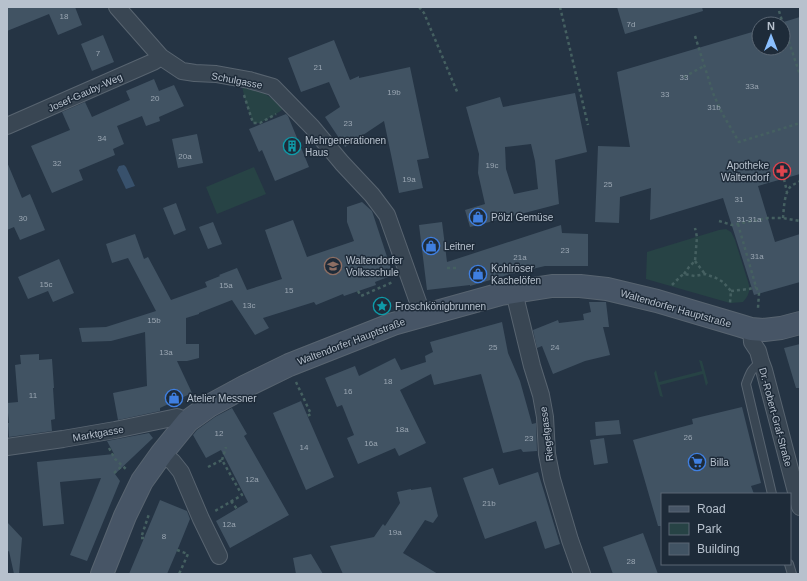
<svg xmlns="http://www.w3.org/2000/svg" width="807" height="581" viewBox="0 0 807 581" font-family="Helvetica,sans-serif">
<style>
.green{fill:#274345}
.water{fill:#38516c}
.building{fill:#415363;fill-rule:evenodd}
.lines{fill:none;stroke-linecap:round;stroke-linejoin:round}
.service-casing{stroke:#586470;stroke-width:10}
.minor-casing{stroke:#586470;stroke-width:18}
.secondary-casing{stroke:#586470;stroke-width:24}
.path{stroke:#456061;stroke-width:2.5;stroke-dasharray:3 3;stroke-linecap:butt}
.service{stroke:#394653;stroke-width:8}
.minor{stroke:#394653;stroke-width:16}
.secondary{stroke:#475566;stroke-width:22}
.labels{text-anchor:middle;stroke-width:3;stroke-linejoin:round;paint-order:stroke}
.number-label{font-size:8px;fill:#9aa6b2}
.street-label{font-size:10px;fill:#b7c1cd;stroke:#1e2b39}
.poi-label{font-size:10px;fill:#b7c1cd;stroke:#1e2b39;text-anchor:start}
</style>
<rect width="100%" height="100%" fill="#253444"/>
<path class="green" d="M242 86 250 88 264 93 285 108 273 116 260 123H253L245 100Z
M254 167 266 194 217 214 206 187Z
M726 229 731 232 735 240 749 285C750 292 748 297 743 302L730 303 646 279 647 252 719 230Z
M699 360 702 361 708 383 706 386 703 374 660 385 663 397 660 396 654 373 656 370 659 382 702 371Z"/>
<path class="water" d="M124 165 126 167 135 186 126 189 117 170 119 166Z"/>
<path class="building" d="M7 7H75L82 25 58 35 49 14 7 31Z
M617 7H702L703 11 625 34Z
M800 17V174L758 186 775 242 800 234V282L754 295 723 198 650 220 651 188 620 197 619 223 595 222 598 146 630 147 617 72 759 30V48H783V24H777Z
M103 35 114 62 92 71 81 44Z
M334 40 350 80 359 76V78L410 67 429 158 417 160 423 188 399 193 384 121 345 147 325 117 340 107 329 82 301 92 288 58Z
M154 79 159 91 174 85 184 106 159 117 160 121 146 126 142 116 117 126 124 144 113 149 115 155 79 170 83 180 52 193 31 146 70 130 62 112 85 102 92 117 130 100 126 91Z
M575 93 587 152 555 160 559 204 470 227 465 210 485 204 478 173 479 154 466 107 500 97 503 107ZM531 144 535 161 538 189 514 194 506 169 505 147Z
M286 114 288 116 309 167 275 181 262 150 259 152 249 129Z
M197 134 203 163 178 168 172 139Z
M7 162 22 198 30 194 45 230 20 240 14 227 7 230Z
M362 202 372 211 393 275 375 282 376 285 344 296 343 294 316 305 314 302 263 318 269 328 255 335 232 300 199 313V314L186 318V344H199V358L187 361H177L192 393 160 408V411L118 420 113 393 147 386 145 332 111 341 82 342 79 328 106 327 156 311 128 258 112 263 106 244 135 234 144 259 148 257 171 300 207 287 205 282 220 276 219 275 237 268 247 290 282 279 265 230 293 220 307 257 354 241 347 222V207Z
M176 203 186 230 174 235 163 208Z
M213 222 222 244 208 249 199 227Z
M442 222 447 262 561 225 562 233 588 234V266H545L507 275 470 286V285L427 290 419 225Z
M59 259 74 293 53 302 48 291 28 299 18 277Z
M589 302H606L609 327H603L610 355 585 361 553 374 542 346 537 348 533 330 558 320 559 323 584 320 583 314 591 312Z
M502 322 508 353 520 381 532 424 536 423 537 451 523 452 521 449 503 453 481 374 434 385 431 374 400 390 426 443 399 456 395 448 358 464 347 438 354 435 342 405 337 407 325 378 355 366 359 376 395 358 401 370 426 362 425 356 433 352 430 342Z
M800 344V388H796L784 348Z
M39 354V360L52 359 54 388H53L55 419 51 420 52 431 9 437 8 423H9L7 403 18 402 15 365 21 364 20 355Z
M301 401 334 477 306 490 273 413Z
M742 407 761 483 751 486 754 494H662V526H658L633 440 693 424 692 419Z
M232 408 247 434 244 436 289 515 230 548 216 521 248 502 221 450 206 458 193 435 197 430 215 417Z
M619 420 621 434 596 436 595 422Z
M149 433 153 438 115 474 120 481 87 561 70 555 101 478 60 482 64 524 43 526 37 462 114 454 107 441Z
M604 438 608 463 594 465 590 440Z
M493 468 499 485 538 472 560 544 545 549 536 521 485 539 463 478Z
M431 487 438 516 433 523 425 520 403 553 438 574H343L330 546 374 537 383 524 385 526 400 503 397 492 411 489V490Z
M160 500 187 511 190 519 179 546 167 574H129Z
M7 522 22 538 19 574H14L9 551 7 552Z
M643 533 658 574H613L603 547Z
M311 554 323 574H296L293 558Z"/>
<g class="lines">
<defs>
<path id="service" d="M761 362C751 369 750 373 746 384L772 494
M789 564 792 574"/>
<path id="minor" d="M117 7 161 57 182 71 195 73 216 74 249 80 273 87 312 127 342 163 372 195 387 215 423 316
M7 126 153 62 161 57
M514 292 532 366 541 395 545 417 547 454 552 479 570 540 582 574
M751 329 752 342 758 351 761 362 764 370 800 507
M7 447 63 439 115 430 177 417 188 421
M162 453 173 462 181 472 201 519 219 556"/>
<path id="secondary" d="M102 574 125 516 142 481 162 453 188 421 209 406 244 387 289 365 393 324 501 294 552 286H580L607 289 657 301 738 325 751 329 764 330 781 328 800 323"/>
</defs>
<use href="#service" class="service-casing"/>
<use href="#minor" class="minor-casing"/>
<use href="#secondary" class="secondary-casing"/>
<path class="path" d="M419 7 424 13 458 94
M560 7 588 125
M779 11 783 24
M783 24 800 75
M695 36 713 93 722 113 739 142 800 123
M783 45 789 43
M766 52 776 48
M684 77 704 66
M244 95 253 123H260L276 114
M784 179 787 192
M783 218C784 208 784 193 791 186 794 184 797 183 800 181
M719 221 732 225 768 218H783L800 221
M738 224 756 287 759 293 758 308
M695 261 705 274
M447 268H457
M684 274 689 267 695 261 697 237 695 228
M672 285 681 276 684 274 695 276 705 274 716 278 723 282 731 291 730 303
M358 291 361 296 393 282
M731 291 749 289 756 287
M296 382 311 414 307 416
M109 448 115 459 127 470
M222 460 226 447
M208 467 222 460 242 495 215 511
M114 473 122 466
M231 501 237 509
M144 538H141L149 514
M177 550 188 554 179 574"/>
<use href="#service" class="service"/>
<use href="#minor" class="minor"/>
<use href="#secondary" class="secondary"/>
</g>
<defs>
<symbol id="building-ring" viewBox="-11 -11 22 22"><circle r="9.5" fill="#1e2b39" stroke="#0f9aa8" stroke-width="1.5"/><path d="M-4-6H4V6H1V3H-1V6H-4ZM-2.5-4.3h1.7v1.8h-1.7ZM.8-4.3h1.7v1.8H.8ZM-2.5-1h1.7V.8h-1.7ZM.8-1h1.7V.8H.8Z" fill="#0f9aa8"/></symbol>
<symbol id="pharmacy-ring" viewBox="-11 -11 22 22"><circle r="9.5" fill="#1e2b39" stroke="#e0444e" stroke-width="1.5"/><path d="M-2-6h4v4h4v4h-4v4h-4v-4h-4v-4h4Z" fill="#e0444e"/></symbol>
<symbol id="shop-ring" viewBox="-11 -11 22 22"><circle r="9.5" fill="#1e2b39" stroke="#3f7fe0" stroke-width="1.5"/><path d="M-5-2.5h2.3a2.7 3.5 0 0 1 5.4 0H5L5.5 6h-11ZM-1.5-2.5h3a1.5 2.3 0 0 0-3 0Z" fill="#3f7fe0"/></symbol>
<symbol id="school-ring" viewBox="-11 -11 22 22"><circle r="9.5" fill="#1e2b39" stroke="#8d6e63" stroke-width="1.5"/><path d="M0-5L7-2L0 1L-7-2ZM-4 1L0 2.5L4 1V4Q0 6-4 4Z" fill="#8d6e63"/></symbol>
<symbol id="sight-ring" viewBox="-11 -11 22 22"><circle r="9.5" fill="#1e2b39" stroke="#0f9aa8" stroke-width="1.5"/><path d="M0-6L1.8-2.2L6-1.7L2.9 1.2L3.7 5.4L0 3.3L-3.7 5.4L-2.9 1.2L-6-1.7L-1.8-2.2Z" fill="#0f9aa8"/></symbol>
<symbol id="supermarket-ring" viewBox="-11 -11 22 22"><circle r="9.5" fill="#1e2b39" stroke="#3f7fe0" stroke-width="1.5"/><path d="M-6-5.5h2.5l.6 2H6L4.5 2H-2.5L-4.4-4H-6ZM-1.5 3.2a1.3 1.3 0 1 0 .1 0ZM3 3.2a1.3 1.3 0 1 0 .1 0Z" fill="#3f7fe0"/></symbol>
</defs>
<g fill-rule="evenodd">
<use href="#building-ring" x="282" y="136" width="20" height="20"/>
<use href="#pharmacy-ring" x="772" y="161" width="20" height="20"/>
<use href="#shop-ring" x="468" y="207" width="20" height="20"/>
<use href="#shop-ring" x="421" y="236" width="20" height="20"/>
<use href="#school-ring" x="323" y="256" width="20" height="20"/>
<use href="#shop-ring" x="468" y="264" width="20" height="20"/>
<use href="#sight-ring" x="372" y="296" width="20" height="20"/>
<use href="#shop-ring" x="164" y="388" width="20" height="20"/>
<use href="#supermarket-ring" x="687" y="452" width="20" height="20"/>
</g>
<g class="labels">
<g class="number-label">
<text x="64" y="19">18</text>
<text x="631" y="27">7d</text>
<text x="98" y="56">7</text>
<text x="318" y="70">21</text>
<text x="684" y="80">33</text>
<text x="752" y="89">33a</text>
<text x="394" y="95">19b</text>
<text x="665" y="97">33</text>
<text x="155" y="101">20</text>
<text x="714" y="110">31b</text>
<text x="348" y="126">23</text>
<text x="102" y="141">34</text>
<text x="185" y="159">20a</text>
<text x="57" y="166">32</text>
<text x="492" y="168">19c</text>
<text x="409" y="182">19a</text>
<text x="608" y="187">25</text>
<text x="739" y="202">31</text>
<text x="23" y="221">30</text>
<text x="749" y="222">31-31a</text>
<text x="565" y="253">23</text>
<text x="757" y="259">31a</text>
<text x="520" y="260">21a</text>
<text x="46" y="287">15c</text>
<text x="226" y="288">15a</text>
<text x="289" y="293">15</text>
<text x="249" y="308">13c</text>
<text x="154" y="323">15b</text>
<text x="493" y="350">25</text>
<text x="555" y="350">24</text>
<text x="166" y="355">13a</text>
<text x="388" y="384">18</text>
<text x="348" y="394">16</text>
<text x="33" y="398">11</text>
<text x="402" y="432">18a</text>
<text x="219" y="436">12</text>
<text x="688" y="440">26</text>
<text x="529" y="441">23</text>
<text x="371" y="446">16a</text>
<text x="304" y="450">14</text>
<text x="252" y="482">12a</text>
<text x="489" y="506">21b</text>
<text x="229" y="527">12a</text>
<text x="395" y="535">19a</text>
<text x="164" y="539">8</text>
<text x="631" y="564">28</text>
</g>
<g class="street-label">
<text transform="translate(237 80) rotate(11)" y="4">Schulgasse</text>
<text transform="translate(85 92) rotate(-24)" y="4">Josef-Gauby-Weg</text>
<text transform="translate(676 308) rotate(16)" y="4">Waltendorfer Hauptstraße</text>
<text transform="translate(351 341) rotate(-21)" y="4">Waltendorfer Hauptstraße</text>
<text transform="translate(776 417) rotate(75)" y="4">Dr.-Robert-Graf-Straße</text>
<text transform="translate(98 433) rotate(-10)" y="4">Marktgasse</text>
<text transform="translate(546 434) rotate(-97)" y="4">Riegelgasse</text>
</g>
<g class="poi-label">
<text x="305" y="144">Mehrgenerationen<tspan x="305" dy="12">Haus</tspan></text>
<text x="769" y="169" text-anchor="end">Apotheke<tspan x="769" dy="12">Waltendorf</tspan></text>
<text x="491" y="221">Pölzl Gemüse</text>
<text x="444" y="250">Leitner</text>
<text x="346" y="264">Waltendorfer<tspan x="346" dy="12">Volksschule</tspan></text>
<text x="491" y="272">Kohlröser<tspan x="491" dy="12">Kachelöfen</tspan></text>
<text x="395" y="310">Froschkönigbrunnen</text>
<text x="187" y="402">Atelier Messner</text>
<text x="710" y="466">Billa</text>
</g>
</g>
<rect width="807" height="581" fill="none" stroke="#b7c1cd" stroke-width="16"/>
<rect x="661" y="493" width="130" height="72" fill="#1e2b39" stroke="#5b6774"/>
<rect x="669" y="506" width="20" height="6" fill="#475566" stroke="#5b6774"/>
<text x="697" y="513" font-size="12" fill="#b7c1cd">Road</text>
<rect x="669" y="523" width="20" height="12" fill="#274345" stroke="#5b6774"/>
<text x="697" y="533" font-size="12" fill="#b7c1cd">Park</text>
<rect x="669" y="543" width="20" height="12" fill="#415363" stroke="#5b6774"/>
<text x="697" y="553" font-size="12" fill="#b7c1cd">Building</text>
<g transform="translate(771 36)"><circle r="19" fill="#1e2b39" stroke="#5b6774"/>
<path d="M0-3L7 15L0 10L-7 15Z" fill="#8abffe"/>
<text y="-6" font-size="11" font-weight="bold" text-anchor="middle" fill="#b7c1cd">N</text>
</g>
</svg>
